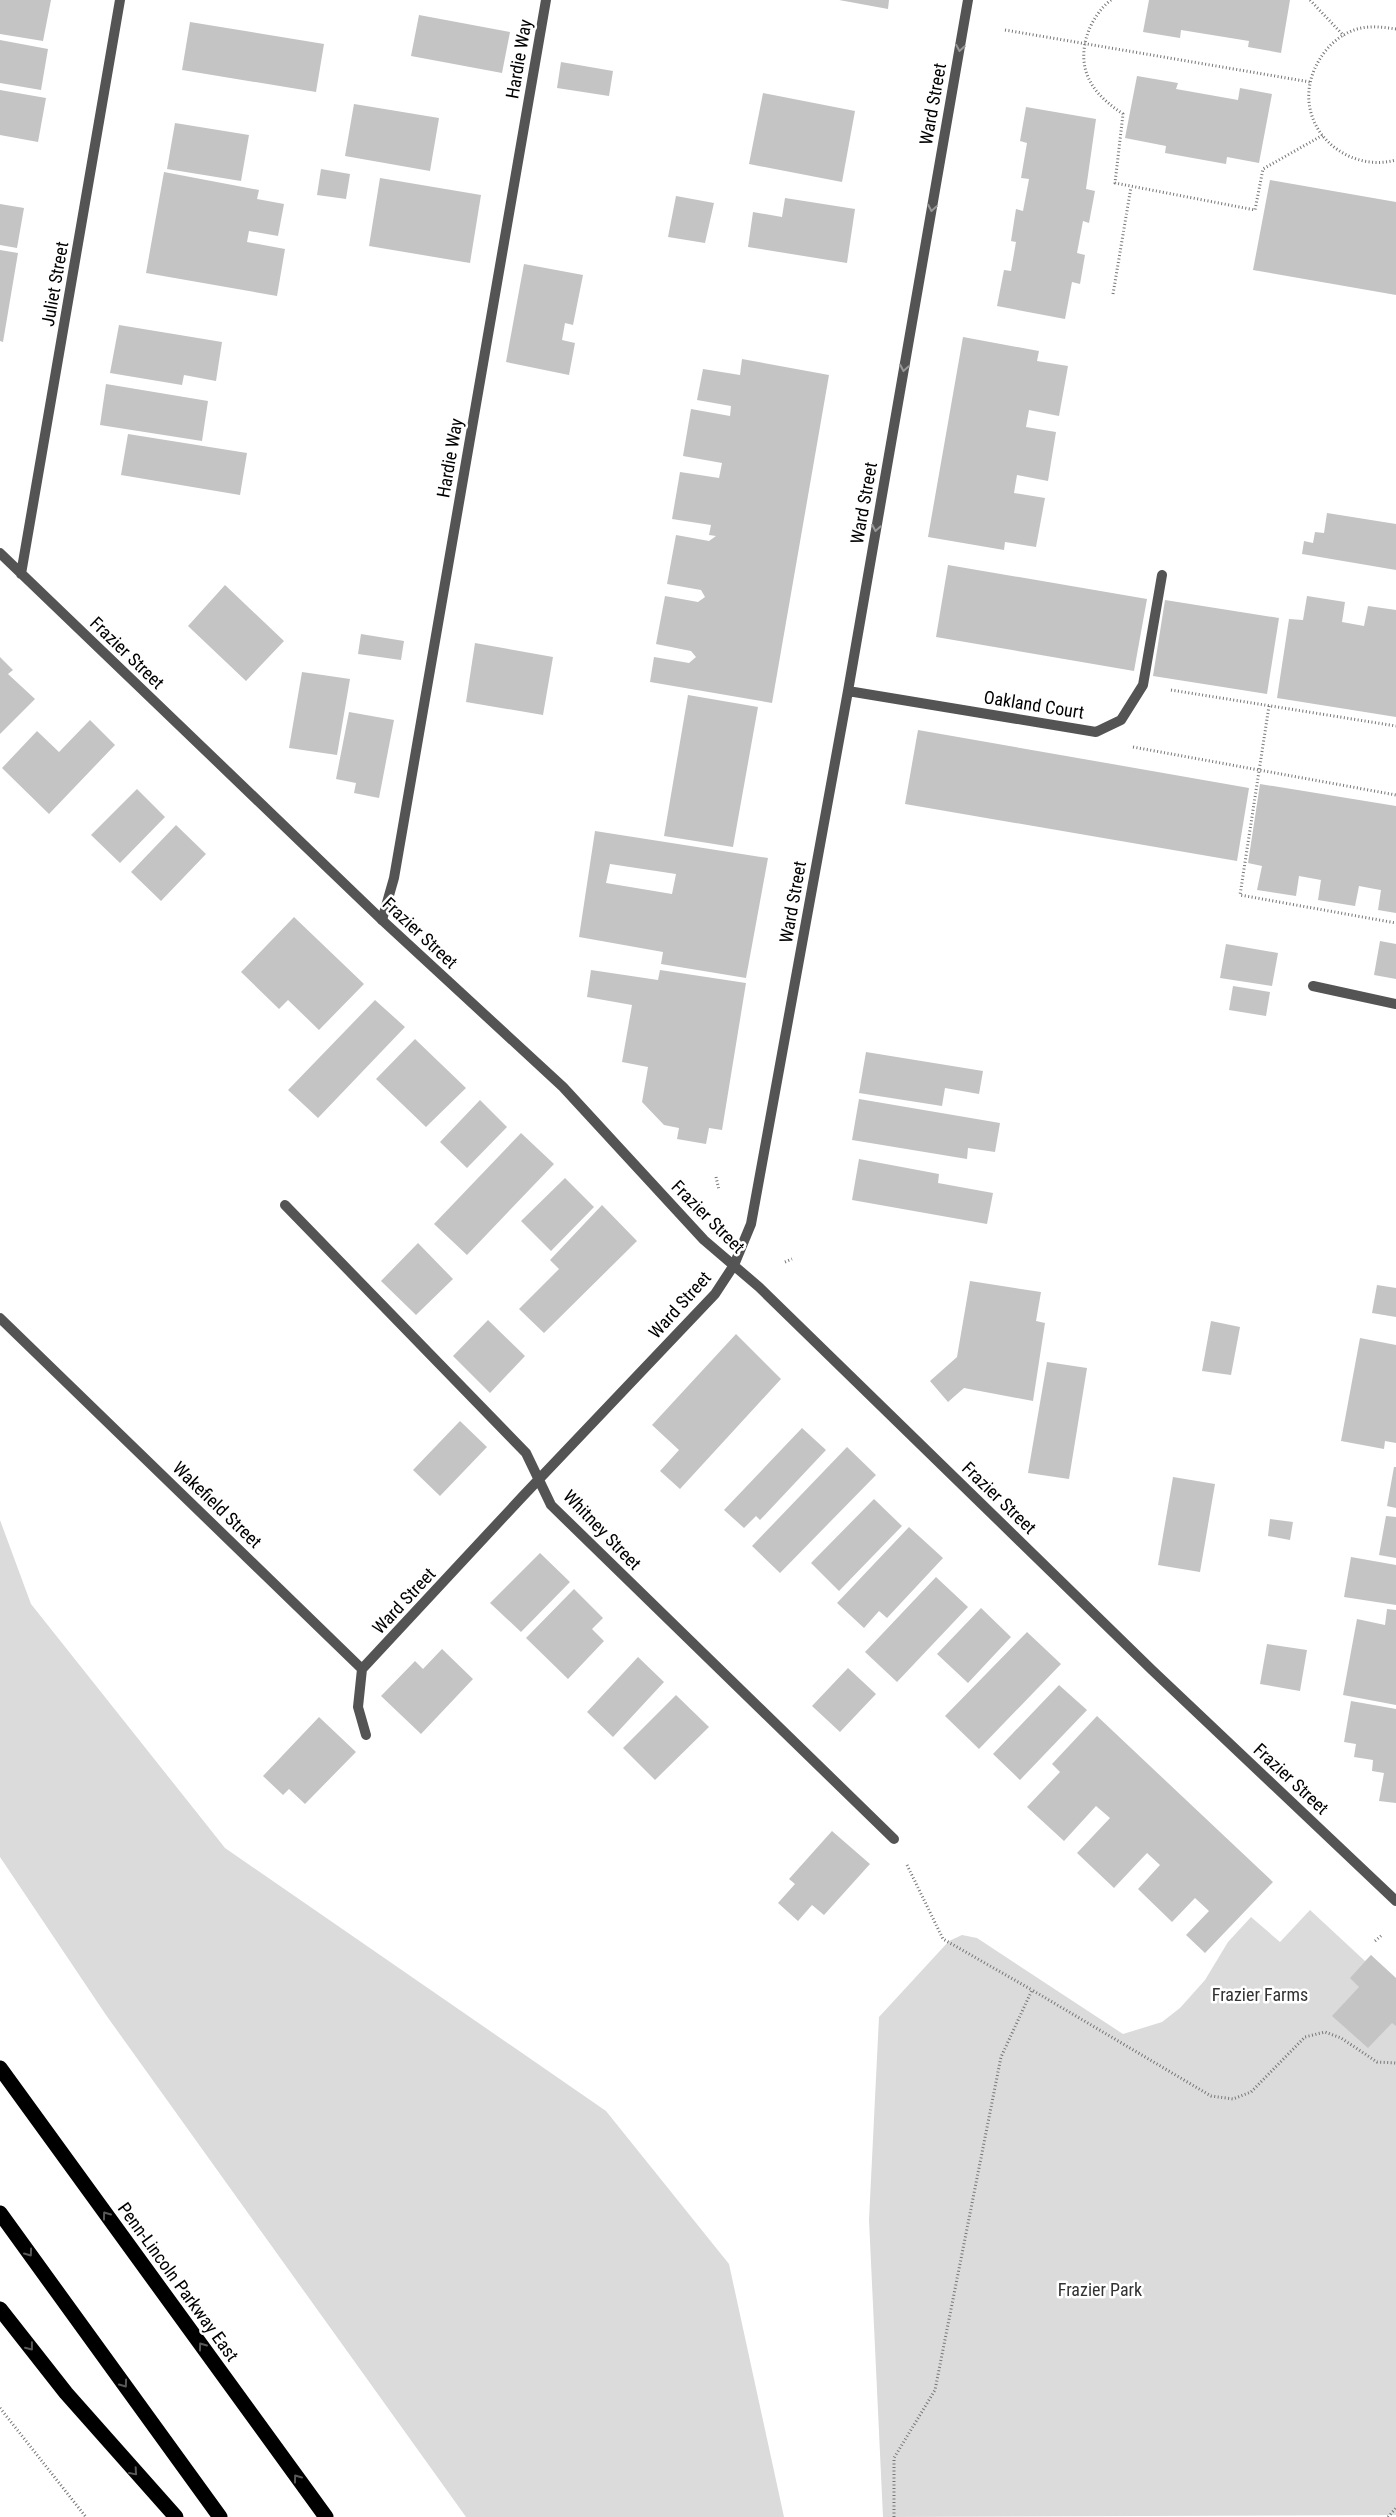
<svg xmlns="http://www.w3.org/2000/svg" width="1396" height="2517" viewBox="0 0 1396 2517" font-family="'Roboto Condensed',sans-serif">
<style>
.green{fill:#dbdbdb}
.building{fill:#c4c4c4;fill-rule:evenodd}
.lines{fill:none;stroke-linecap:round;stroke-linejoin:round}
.path{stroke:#767676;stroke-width:3;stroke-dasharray:1 2.5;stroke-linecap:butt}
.lane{stroke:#545454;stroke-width:10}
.street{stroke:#545454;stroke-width:10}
.highway{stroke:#000;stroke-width:15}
.oneway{stroke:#989898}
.oneway2{stroke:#595959}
.labels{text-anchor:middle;stroke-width:5;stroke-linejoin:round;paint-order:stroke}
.street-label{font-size:18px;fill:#000;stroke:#fff}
.park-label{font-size:18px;fill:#323232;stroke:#fff}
</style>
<rect width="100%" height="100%" fill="#fff"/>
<path class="green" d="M0 1520 31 1604 225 1848 606 2111 729 2264 784 2517H466L106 2015 0 1857Z
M1310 1910 1365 1961 1371 1955 1396 1982V2515L883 2517 869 2220 879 2017 949 1941 962 1935 977 1938 1123 2034 1162 2022 1180 2008 1205 1980 1228 1942 1251 1917 1280 1942Z"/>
<path class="building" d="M0 0H51L43 41 0 34Z
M839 0H889L888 9Z
M1149 0H1290L1281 53 1248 47 1249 41 1181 30 1180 38 1143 32Z
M419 15 510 32 502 73 411 56Z
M190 22 324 44 316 92 182 70Z
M0 40 48 49 41 90 0 83Z
M561 62 613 71 609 96 557 88Z
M1137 76 1178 83 1176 89 1238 100 1240 88 1272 94 1259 163 1227 157 1226 164 1165 153 1166 146 1125 138Z
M0 90 46 98 38 142 0 135Z
M763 93 855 111 842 182 749 164Z
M354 104 439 118 430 171 345 156Z
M1026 107 1096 119 1086 189 1095 191 1089 223 1083 221 1077 253 1085 255 1080 284 1072 282 1065 319 997 306 1004 270 1011 271 1016 242 1011 241 1016 209 1023 211 1029 179 1021 178 1027 143 1020 141Z
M175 123 249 135 241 181 167 169Z
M321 169 350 174 346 199 317 195Z
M164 172 259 190 257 199 284 204 278 236 249 231 247 242 285 249 277 296 146 273Z
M380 178 481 195 470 263 369 246Z
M1270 180 1396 202V295L1253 270Z
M676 196 714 203 705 243 668 237Z
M785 198 855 209 847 263 748 247 753 212 782 217Z
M0 204 24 208 17 248 0 245Z
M0 250 18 253 3 342 0 341Z
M524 264 583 275 573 325 565 323 562 340 575 343 569 375 506 362Z
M119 325 222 342 216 381 184 375 182 385 110 373Z
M963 337 1039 351 1037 361 1068 366 1059 416 1029 410 1026 427 1056 432 1048 481 1017 475 1014 493 1045 498 1036 547 1005 542 1004 550 928 537Z
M742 359 829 375 772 703 650 682 654 657 689 663 696 657 691 651 656 644 665 596 698 602 705 597 701 590 667 584 676 535 709 541 716 536 709 535 711 525 672 519 680 472 719 478 722 463 683 456 691 409 730 416 731 406 697 400 703 369 740 375Z
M106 384 208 401 202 441 100 425Z
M128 434 247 453 240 495 121 475Z
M1327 513 1396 524V570L1302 554 1304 541 1313 543 1315 532 1324 533Z
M948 565 1147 599 1134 671 936 637Z
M225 585 284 641 246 681 188 626Z
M1307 596 1345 602 1342 622 1364 626 1368 606 1396 610V717L1277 698 1289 619 1303 620Z
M1165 600 1279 618 1267 694 1153 676Z
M361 634 404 641 401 660 358 654Z
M475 643 553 657 543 715 466 702Z
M0 657 13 670 8 674 35 699 0 734Z
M302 672 350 679 337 755 289 748Z
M688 695 758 707 733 847 664 836Z
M349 712 394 720 379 798 354 793 356 783 336 779Z
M90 720 115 745 49 814 2 768 37 731 59 752Z
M918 730 1249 788 1237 861 905 804Z
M1260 784 1396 806V913L1378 910 1381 890 1375 889 1359 886 1355 906 1318 900 1321 880 1299 876 1296 896 1257 890 1262 866 1248 863Z
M137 789 165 817 120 863 91 835Z
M176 825 206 854 161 901 131 872Z
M595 831 768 858 746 978 661 964 663 952 579 937ZM610 864 676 874 672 894 606 883Z
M294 917 364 984 319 1030 288 1000 279 1009 241 972Z
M1380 941 1396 944V979L1374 975Z
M1226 944 1278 953 1272 986 1220 978Z
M591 970 658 980 660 970 746 983 722 1130 709 1128 706 1144 677 1139 679 1128 664 1125 642 1102 648 1067 622 1062 632 1005 587 997Z
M1233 986 1270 992 1266 1016 1229 1010Z
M375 1000 405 1027 318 1118 288 1090Z
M415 1039 466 1088 426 1127 376 1079Z
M866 1052 983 1071 979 1094 945 1088 942 1106 859 1093Z
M859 1099 1000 1123 995 1152 968 1148 967 1159 852 1140Z
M480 1100 507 1127 467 1168 440 1142Z
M521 1133 554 1164 467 1255 434 1224Z
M859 1159 939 1174 938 1183 993 1193 987 1224 852 1200Z
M565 1178 594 1207 551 1251 521 1221Z
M602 1205 637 1241 544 1333 519 1309 559 1269 550 1260Z
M418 1243 453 1279 416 1315 381 1281Z
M970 1281 1041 1292 1036 1321 1045 1323 1033 1401 964 1388 948 1402 930 1381 957 1357Z
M1377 1285 1396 1288V1317L1372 1313Z
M488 1320 525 1356 490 1393 453 1356Z
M1211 1321 1240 1327 1231 1375 1202 1371Z
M736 1334 781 1379 680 1489 660 1471 679 1450 652 1425Z
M1360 1338 1396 1345V1443L1385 1441 1384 1449 1341 1441Z
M1047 1362 1087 1368 1069 1479 1028 1473Z
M460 1421 487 1447 440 1496 413 1470Z
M802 1428 826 1450 760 1520 756 1516 744 1528 724 1510Z
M847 1447 876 1475 780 1573 752 1546Z
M1394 1467H1396V1508L1387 1506Z
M1173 1477 1215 1484 1200 1572 1158 1565Z
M874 1499 902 1526 839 1591 811 1563Z
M1386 1516 1396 1517V1558L1379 1555Z
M1270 1519 1293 1522 1290 1540 1268 1536Z
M909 1527 943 1558 887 1618 879 1611 864 1628 837 1603Z
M540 1553 570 1582 521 1632 490 1603Z
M1351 1557 1396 1565V1605L1344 1597Z
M936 1577 968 1607 897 1682 865 1652Z
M574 1589 603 1618 592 1629 604 1641 568 1679 526 1638Z
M981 1608 1011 1637 968 1683 937 1654Z
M1387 1609 1396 1610V1705L1343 1695 1357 1619 1385 1625Z
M1027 1632 1061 1664 979 1749 945 1716Z
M1267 1644 1307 1650 1300 1691 1260 1684Z
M442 1649 473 1679 421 1734 381 1696 415 1661 423 1669Z
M638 1657 664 1682 613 1737 587 1712Z
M848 1668 876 1694 840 1732 812 1706Z
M1059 1685 1087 1710 1020 1780 993 1754Z
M676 1695 709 1727 655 1780 623 1748Z
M1351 1701 1396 1709V1803L1379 1801 1384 1773 1372 1771 1373 1760 1354 1757 1356 1744 1344 1742Z
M1097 1716 1273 1882 1205 1953 1186 1935 1209 1911 1195 1898 1172 1922 1138 1889 1160 1865 1147 1853 1114 1888 1077 1853 1110 1818 1096 1806 1064 1841 1027 1807 1060 1772 1052 1764Z
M319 1717 356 1752 305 1804 289 1789 283 1795 263 1776Z
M832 1831 870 1864 824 1915 812 1905 798 1921 778 1903 795 1884 789 1879Z
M1371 1955 1396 1978V2026L1392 2023 1368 2048 1332 2016 1359 1987 1350 1978Z"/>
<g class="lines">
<path class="path" d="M1111 0C1089 17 1075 54 1090 81 1097 95 1110 105 1123 114L1115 183 1255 210 1263 169 1323 135
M1310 0 1344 36
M1396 29C1382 27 1368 25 1354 30 1326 40 1306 73 1309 102 1313 144 1357 171 1396 160
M1005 30 1310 82
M1113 294 1131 187
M1171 690 1396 726
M1269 706 1240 895 1396 923
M1133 747 1396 795
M716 1177 719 1190
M785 1262 792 1259
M907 1865 943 1939 1032 1990
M1375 1941 1382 1935
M0 2408 86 2517
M894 2517V2458L935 2390 1001 2057 1032 1990 1211 2096 1233 2099 1251 2092 1305 2037 1325 2032 1341 2038 1377 2062 1396 2063
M1388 2517 1396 2508"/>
<path class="lane" d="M382 920 394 878 546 0"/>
<path class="street" d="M0 553 382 920 563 1087 704 1240 759 1287 1152 1670 1396 1901
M21 574 120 0
M848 691 1096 732 1121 720 1143 685 1162 575
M1313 986 1396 1004
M285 1205 526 1453 551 1505 894 1839
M0 1318 362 1669
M362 1669 523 1496 715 1294 734 1265 751 1224 848 691 968 0
M362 1669 358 1707 366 1735"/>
<path class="highway" d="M0 2068 326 2517
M0 2213 220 2517
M0 2309 66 2393 176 2517"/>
</g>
<defs><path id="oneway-chevron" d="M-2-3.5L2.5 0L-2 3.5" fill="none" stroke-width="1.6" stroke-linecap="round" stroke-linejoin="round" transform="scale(1.25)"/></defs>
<g class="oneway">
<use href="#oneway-chevron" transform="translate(960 48) rotate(100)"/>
<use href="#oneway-chevron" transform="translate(932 208) rotate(100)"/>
<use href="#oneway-chevron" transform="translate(904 368) rotate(100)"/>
<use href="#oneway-chevron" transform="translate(876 528) rotate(100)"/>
</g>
<g class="oneway2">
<use href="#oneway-chevron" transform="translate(106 2215) rotate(-126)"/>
<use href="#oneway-chevron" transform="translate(29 2253) rotate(54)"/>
<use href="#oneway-chevron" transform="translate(202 2346) rotate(-126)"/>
<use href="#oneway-chevron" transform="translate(30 2347) rotate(52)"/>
<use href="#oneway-chevron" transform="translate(124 2384) rotate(54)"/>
<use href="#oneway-chevron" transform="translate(134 2472) rotate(49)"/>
<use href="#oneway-chevron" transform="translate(297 2478) rotate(-126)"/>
</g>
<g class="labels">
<g class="street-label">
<text transform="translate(519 59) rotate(-80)" y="6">Hardie Way</text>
<text transform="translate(933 104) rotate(-80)" y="6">Ward Street</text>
<text transform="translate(55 284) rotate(-80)" y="6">Juliet Street</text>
<text transform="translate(450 458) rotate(-80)" y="6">Hardie Way</text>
<text transform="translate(864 503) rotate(-80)" y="6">Ward Street</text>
<text transform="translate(127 653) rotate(44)" y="6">Frazier Street</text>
<text transform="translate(1034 705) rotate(9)" y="6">Oakland Court</text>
<text transform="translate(793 902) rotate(-80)" y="6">Ward Street</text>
<text transform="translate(420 933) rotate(43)" y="6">Frazier Street</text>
<text transform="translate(708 1217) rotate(45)" y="6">Frazier Street</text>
<text transform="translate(680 1305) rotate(-48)" y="6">Ward Street</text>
<text transform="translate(999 1498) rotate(44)" y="6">Frazier Street</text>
<text transform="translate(217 1505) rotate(44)" y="6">Wakefield Street</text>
<text transform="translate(602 1530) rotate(46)" y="6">Whitney Street</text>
<text transform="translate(404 1601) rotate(-47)" y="6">Ward Street</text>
<text transform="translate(1291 1779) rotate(43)" y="6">Frazier Street</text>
<text transform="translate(178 2282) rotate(54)" y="6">Penn-Lincoln Parkway East</text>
</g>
<g class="park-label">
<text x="1260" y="2001">Frazier Farms</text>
<text x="1100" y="2296">Frazier Park</text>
</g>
</g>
</svg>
